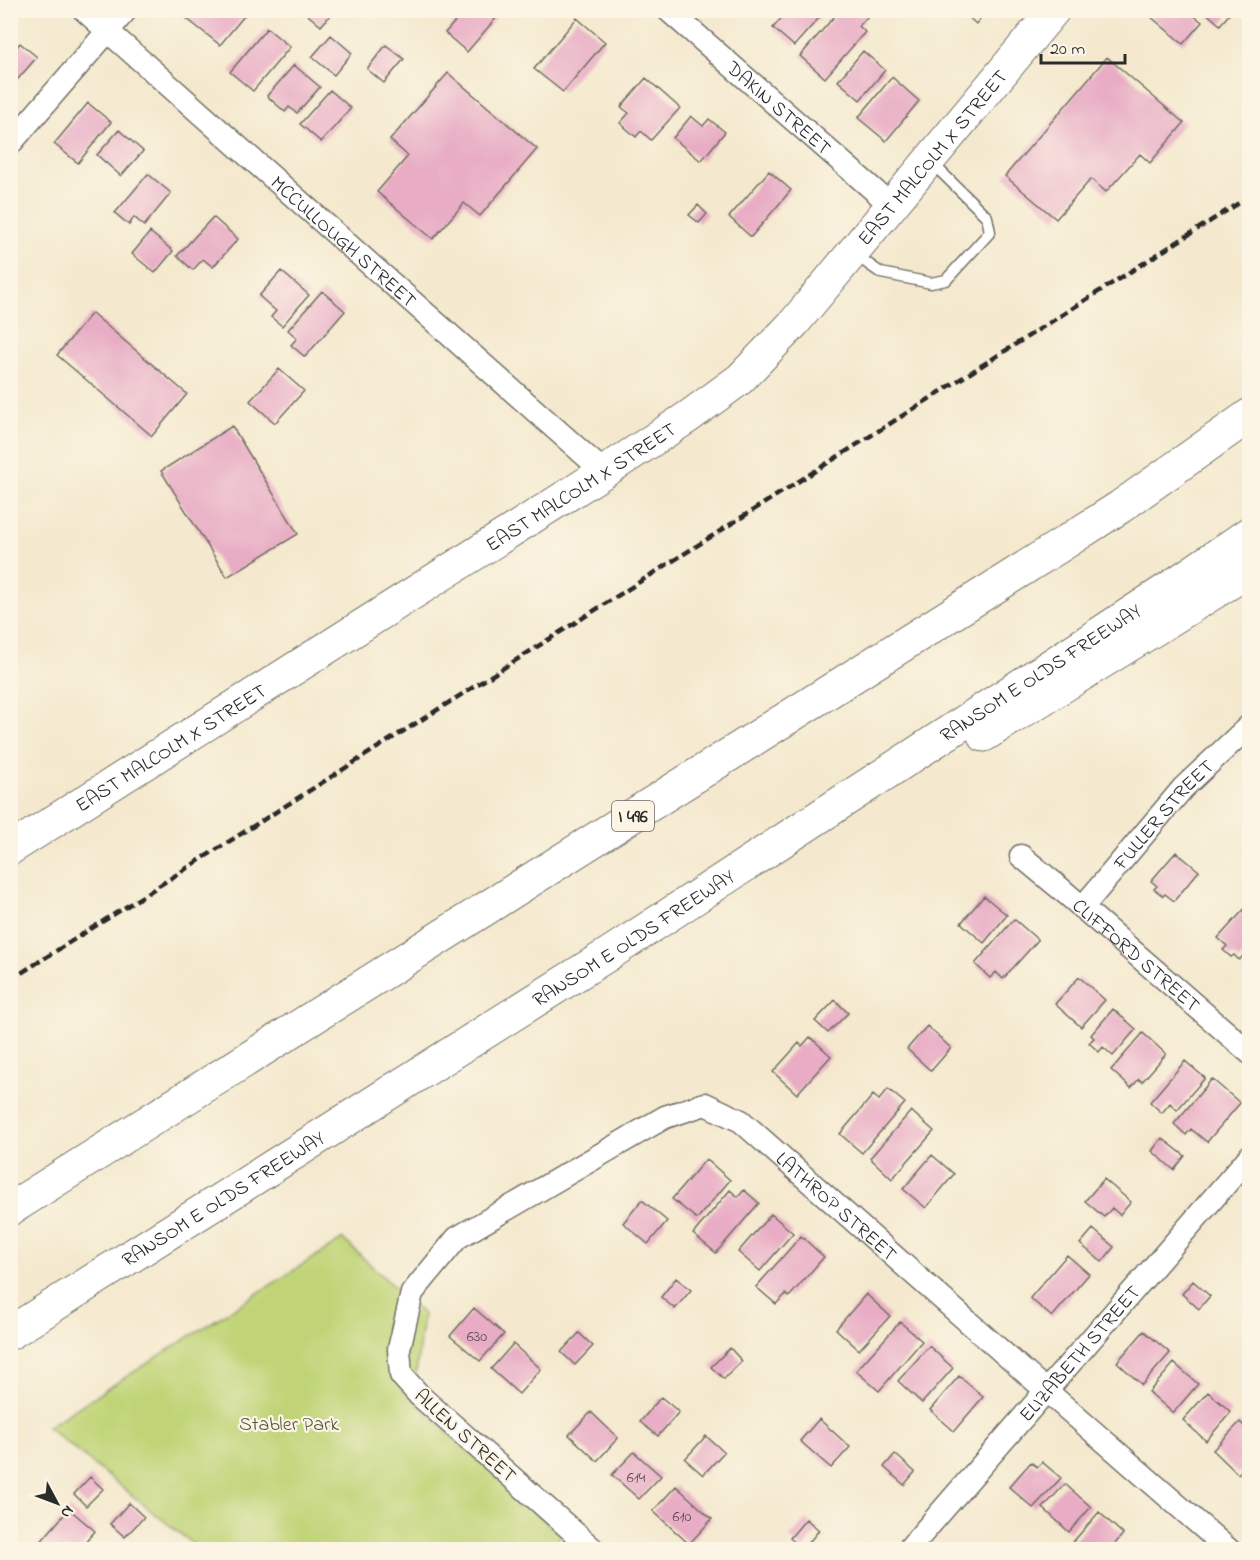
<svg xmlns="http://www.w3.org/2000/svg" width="1260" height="1560" viewBox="0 0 1260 1560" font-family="'Indie Flower',sans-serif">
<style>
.green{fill:#c0d477;stroke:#768051;stroke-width:1.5}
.building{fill:#e8adc5}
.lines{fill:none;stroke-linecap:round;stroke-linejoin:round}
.lane-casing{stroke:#716e64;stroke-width:13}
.street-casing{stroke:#716e64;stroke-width:25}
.secondary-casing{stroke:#716e64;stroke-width:34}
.highway-casing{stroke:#716e64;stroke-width:35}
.lane{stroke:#fff;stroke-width:10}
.street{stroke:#fff;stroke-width:22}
.secondary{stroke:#fff;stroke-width:32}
.highway{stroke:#fff;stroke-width:33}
.rail{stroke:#2b2b2b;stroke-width:4.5;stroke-dasharray:9 4.5;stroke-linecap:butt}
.labels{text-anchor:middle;stroke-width:4.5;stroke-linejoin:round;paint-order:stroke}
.number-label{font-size:16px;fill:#5a4c52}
.shield{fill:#fcf5e5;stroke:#6a6863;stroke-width:1.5}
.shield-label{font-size:18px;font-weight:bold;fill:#2b2b2b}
.street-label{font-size:20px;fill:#2b2b2b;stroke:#fcf5e5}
.park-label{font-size:20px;fill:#50553e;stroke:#fcf5e5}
</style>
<rect width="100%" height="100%" fill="#fcf5e5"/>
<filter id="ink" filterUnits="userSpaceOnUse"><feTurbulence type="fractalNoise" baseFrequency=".0167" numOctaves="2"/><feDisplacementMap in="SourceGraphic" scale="12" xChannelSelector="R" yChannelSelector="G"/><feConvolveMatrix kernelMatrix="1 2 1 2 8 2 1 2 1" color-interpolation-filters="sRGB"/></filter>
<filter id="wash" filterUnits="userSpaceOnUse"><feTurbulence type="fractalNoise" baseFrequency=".008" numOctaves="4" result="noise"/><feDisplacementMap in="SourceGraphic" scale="24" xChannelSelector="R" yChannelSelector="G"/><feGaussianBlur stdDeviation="1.35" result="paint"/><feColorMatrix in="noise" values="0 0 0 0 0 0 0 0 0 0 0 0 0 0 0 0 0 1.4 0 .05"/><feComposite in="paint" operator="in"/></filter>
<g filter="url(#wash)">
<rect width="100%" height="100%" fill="#f4e9ce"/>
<path class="green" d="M343 1239 423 1314 413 1400 561 1536 548 1550 199 1549 47 1427Z"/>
<g id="blocks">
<path class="building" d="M193 10H237L244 16 220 45 186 18Z
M302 10H335L321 26Z
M465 10H503L467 52 445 33Z
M788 10H826L794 46 773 28Z
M840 10H861L868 16 859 26 865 32 825 78 800 56Z
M961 10H987L976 24Z
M1143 10H1187L1202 22 1183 44Z
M1203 10H1233L1220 25Z
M577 18 605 42 563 92 534 69Z
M267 28 290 47 253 91 230 72Z
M331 35 352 53 334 75 312 57Z
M20 43 37 57 10 88V52L12 53Z
M386 45 404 59 384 83 367 69Z
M863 51 885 70 860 100 838 81Z
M1107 57 1184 123 1150 163 1140 154 1106 192 1091 179 1056 219 1005 176Z
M294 65 320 87 297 113 289 107 285 112 267 96Z
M448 73 537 149 480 216 464 203 433 239 377 192 408 156 390 140Z
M892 77 919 101 886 141 858 118Z
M646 78 680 108 651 140 641 131 636 137 620 123 629 113 621 107Z
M330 90 351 108 321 142 300 124Z
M88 103 111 122 78 163 54 144Z
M691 116 703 126 709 119 725 132 701 161 673 138Z
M119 130 143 151 121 176 97 155Z
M769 171 791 190 751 237 729 217Z
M148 174 171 193 144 226 134 217 129 225 115 213Z
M698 205 707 214 699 223 689 215Z
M213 217 238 239 213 267 203 259 193 270 177 256Z
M150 232 173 251 155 273 132 254Z
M281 271 309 295 282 326 271 317 276 311 259 296Z
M322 291 345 311 305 357 291 345 297 338 288 330Z
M92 313 187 394 152 436 57 355Z
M279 369 304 391 275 423 250 401Z
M232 426 298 534 227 577 161 471Z
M1176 852 1199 871 1174 901 1165 894 1163 896 1154 889 1157 886 1151 881Z
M984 896 1007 915 984 943 961 923Z
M1250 903V949L1239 960 1234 955 1231 957 1223 950 1227 946 1218 938Z
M1014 919 1038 940 1003 979 996 972 990 978 975 964Z
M1079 977 1105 1000 1081 1027 1055 1004Z
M835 1000 848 1013 828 1033 815 1021Z
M1113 1009 1136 1029 1113 1056 1103 1047 1099 1052 1089 1043 1094 1038 1091 1035Z
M927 1026 951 1048 931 1071 907 1049Z
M1143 1033 1166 1054 1142 1082 1139 1079 1131 1088 1111 1070Z
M810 1037 831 1056 797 1094 773 1072 799 1043 802 1046Z
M1185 1061 1205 1078 1177 1110 1170 1103 1162 1113 1150 1102Z
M1212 1079 1240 1103 1207 1142 1191 1129 1186 1135 1174 1124Z
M888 1089 905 1103 862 1153 840 1134 873 1095 879 1100Z
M911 1111 934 1131 892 1179 870 1158Z
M1162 1138 1185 1156 1174 1170 1152 1151Z
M932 1155 954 1174 926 1208 903 1189Z
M706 1159 730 1180 697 1219 672 1199Z
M1104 1179 1131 1202 1120 1215 1112 1208 1104 1217 1085 1201Z
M730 1190 738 1197 744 1190 759 1203 716 1253 693 1234Z
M642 1200 667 1221 648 1244 623 1223Z
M771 1214 793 1233 760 1271 738 1252Z
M1093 1229 1114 1247 1102 1262 1080 1244Z
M801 1236 824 1257 789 1297 786 1294 776 1304 756 1287Z
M1067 1255 1089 1274 1052 1317 1030 1298Z
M676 1278 691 1290 675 1309 661 1297Z
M1193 1281 1210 1296 1199 1309 1182 1294Z
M866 1294 890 1316 859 1350 836 1329Z
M474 1308 504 1334 480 1361 450 1336Z
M900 1322 922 1341 879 1391 856 1371Z
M1144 1331 1170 1353 1142 1385 1117 1362Z
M579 1333 593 1346 575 1365 561 1352Z
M513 1344 541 1369 519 1394 491 1369Z
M929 1346 953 1368 922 1403 898 1381Z
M730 1348 742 1361 724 1379 711 1367Z
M1174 1363 1198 1384 1173 1413 1149 1392Z
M959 1376 983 1397 954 1431 930 1410Z
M1208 1392 1231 1412 1206 1441 1183 1420Z
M661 1397 679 1412 658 1436 640 1422Z
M591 1412 618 1438 597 1461 569 1435Z
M819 1419 850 1447 831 1468 800 1441Z
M1240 1422 1245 1427 1250 1423V1462L1238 1474 1213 1450Z
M706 1436 724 1452 703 1475 685 1459Z
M634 1452 661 1476 639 1499 612 1475Z
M895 1454 915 1472 904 1485 884 1467Z
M1031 1462 1037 1467 1042 1462 1061 1478 1033 1508 1009 1487Z
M90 1477 103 1489 86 1506 74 1494Z
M1065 1484 1091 1507 1069 1532 1043 1508Z
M676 1486 712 1519 689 1544 653 1511Z
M129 1503 144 1517 125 1537 110 1524Z
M69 1509 95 1531 79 1550H42L38 1545Z
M1099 1512 1123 1534 1110 1550H1082L1073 1542Z
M806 1519 819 1530 803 1550 790 1538Z"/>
</g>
</g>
<g filter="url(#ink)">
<use href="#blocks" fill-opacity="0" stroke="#716e64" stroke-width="1.5"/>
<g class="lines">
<defs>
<path id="lane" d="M854 254 881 273 931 283 946 280 990 232 987 217 932 163"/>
<g id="street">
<path id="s1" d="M84 10 604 472"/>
<path id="s2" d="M668 10 892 206"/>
<path d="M10 144 126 10"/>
<path id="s3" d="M1021 856 1061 889 1250 1053"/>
<path id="s4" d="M1082 908 1183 788 1250 725"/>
<path id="s5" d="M594 1550 420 1396 401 1375 399 1349 412 1293 457 1238 665 1117 705 1104 741 1121 1026 1373 1229 1550"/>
<path id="s6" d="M908 1550 1250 1156"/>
</g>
<g id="secondary">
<path id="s7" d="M10 849 604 472 688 417 740 379 794 323 1054 10"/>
</g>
<g id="highway">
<path d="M984 735 1250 570"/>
<path d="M10 1209 1061 545 1120 507 1250 415"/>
<path id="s8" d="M10 1333 504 1020 612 952 1165 591 1250 533"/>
</g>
</defs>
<use href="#lane" class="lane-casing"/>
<use href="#street" class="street-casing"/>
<use href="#secondary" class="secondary-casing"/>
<use href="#highway" class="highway-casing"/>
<use href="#lane" class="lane"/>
<use href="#street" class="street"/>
<use href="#secondary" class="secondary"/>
<use href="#highway" class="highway"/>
<path class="rail" d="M10 980 1250 196"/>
</g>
</g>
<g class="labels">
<g class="number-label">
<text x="477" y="1341">630</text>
<text x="636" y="1482">614</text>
<text x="682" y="1521">610</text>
</g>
<rect class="shield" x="612" y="801" width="42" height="30" rx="4.5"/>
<g class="shield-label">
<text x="633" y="822">I 496</text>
</g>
<g class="street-label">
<text dy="7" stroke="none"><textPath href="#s2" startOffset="148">DAKIN STREET</textPath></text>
<text dy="7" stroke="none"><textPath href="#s7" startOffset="1162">EAST MALCOLM X STREET</textPath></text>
<text dy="7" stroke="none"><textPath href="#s1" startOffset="348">MCCULLOUGH STREET</textPath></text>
<text dy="7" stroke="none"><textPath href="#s7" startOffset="676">EAST MALCOLM X STREET</textPath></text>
<text dy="7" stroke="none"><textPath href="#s8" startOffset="1224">RANSOM E OLDS FREEWAY</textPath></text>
<text dy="7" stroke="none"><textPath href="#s7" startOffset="190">EAST MALCOLM X STREET</textPath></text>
<text dy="7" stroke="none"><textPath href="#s4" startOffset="124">FULLER STREET</textPath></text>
<text dy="7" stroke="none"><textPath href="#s8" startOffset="738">RANSOM E OLDS FREEWAY</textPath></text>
<text dy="7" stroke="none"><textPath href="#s3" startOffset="152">CLIFFORD STREET</textPath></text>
<text dy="7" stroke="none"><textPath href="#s8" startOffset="252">RANSOM E OLDS FREEWAY</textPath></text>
<text dy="7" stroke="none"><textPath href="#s5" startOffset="866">LATHROP STREET</textPath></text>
<text dy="7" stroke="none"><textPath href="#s6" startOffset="261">ELIZABETH STREET</textPath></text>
<text transform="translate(466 1435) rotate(42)" y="7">ALLEN STREET</text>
</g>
<g class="park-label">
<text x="289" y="1430">Stabler Park</text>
</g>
</g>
<rect width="1260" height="1560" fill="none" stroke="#fcf5e5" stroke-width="36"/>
<g transform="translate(57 1503) rotate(131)" stroke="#fcf5e5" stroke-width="4.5" paint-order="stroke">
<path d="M0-4.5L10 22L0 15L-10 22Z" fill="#2b2b2b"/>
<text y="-9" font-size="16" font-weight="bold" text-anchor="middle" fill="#2b2b2b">N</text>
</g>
<path d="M1041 54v9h84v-9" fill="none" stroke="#2b2b2b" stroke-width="3"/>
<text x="1050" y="54" font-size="18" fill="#2b2b2b" stroke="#fcf5e5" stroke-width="4.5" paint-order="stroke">20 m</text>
</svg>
